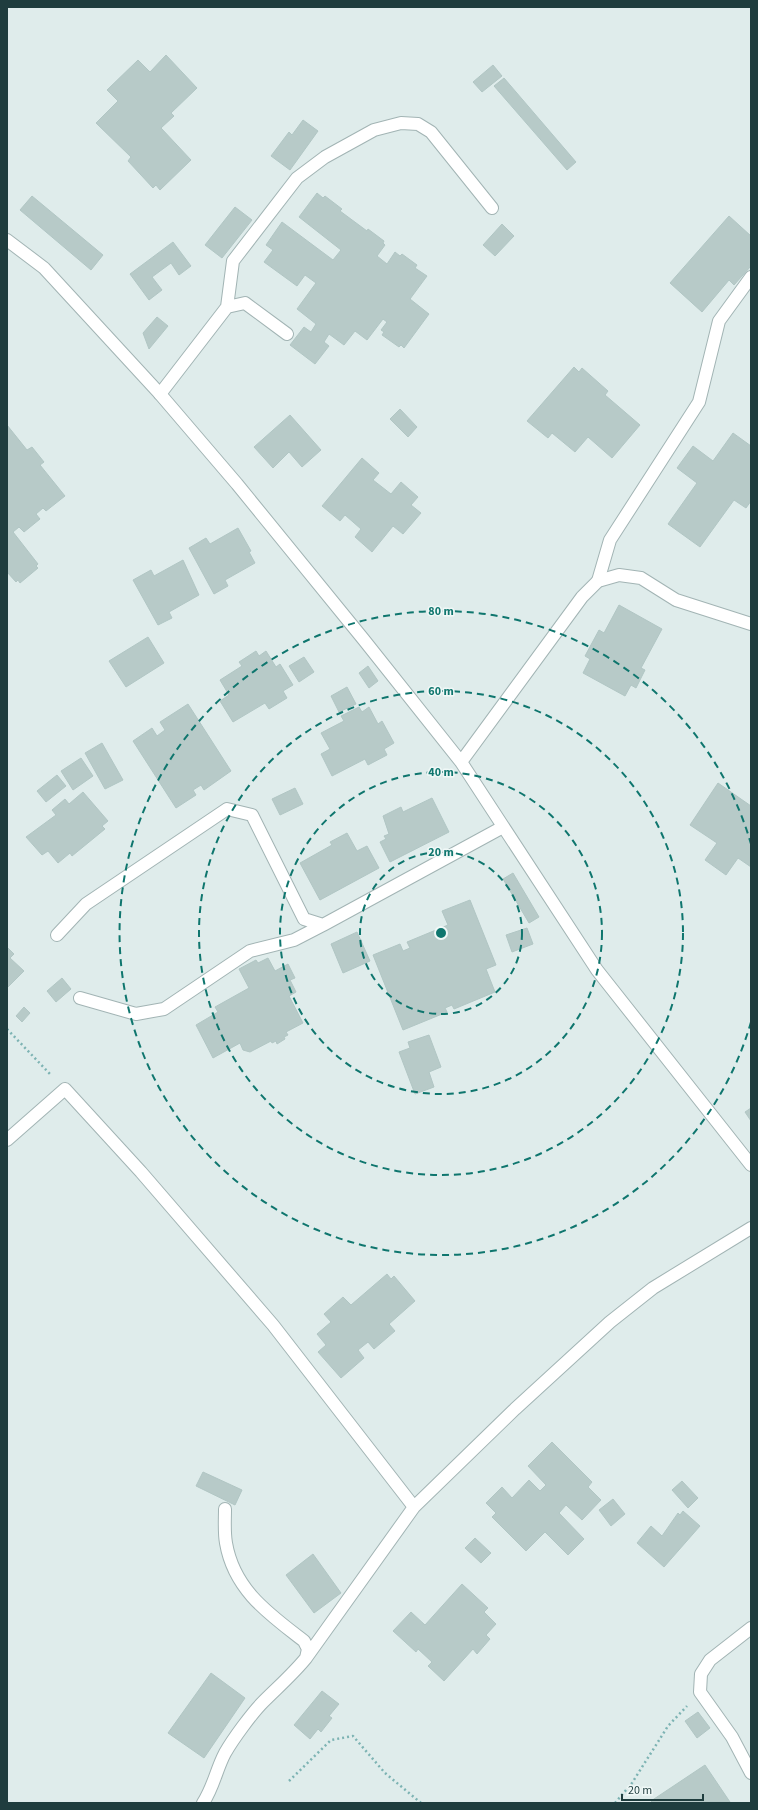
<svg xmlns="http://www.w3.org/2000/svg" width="758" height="1810" viewBox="0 0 758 1810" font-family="'Source Sans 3',sans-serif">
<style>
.building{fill:#b7cac8;stroke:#b1c6c4}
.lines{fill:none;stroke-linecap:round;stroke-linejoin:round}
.service-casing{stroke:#a2b4b4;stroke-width:14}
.minor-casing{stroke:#a2b4b4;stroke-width:14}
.path{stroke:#7db3b3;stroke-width:2.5;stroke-dasharray:2 3;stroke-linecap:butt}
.service{stroke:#fff;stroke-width:12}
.minor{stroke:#fff;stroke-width:12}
.ring{fill:none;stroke:#0f766e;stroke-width:2;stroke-dasharray:7 5}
.centre{fill:#0f766e;stroke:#f0f8f7;stroke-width:2}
.ring-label{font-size:12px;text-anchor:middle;font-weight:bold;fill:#0f766e;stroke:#f0f8f7;stroke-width:3;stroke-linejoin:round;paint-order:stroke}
</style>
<rect width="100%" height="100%" fill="#dfeceb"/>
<path class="building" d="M166 55 197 88 171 113 174 116 161 128 191 160 160 190 156 185 153 188 128 161 131 157 96 123 118 101 107 90 138 60 150 72Z
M493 65 502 76 482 92 473 82Z
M504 78 576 162 567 170 494 86Z
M303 120 318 131 290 170 271 156 289 132 292 135Z
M317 193 323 198 325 196 342 209 340 211 367 231 368 229 384 241 383 243 385 245 377 256 387 264 395 252 400 256 402 254 417 265 415 268 427 276 410 299 429 314 404 348 401 345 399 347 382 335 384 332 381 330 387 322 383 319 367 340 355 331 344 345 329 334 324 342 329 346 315 364 290 345 304 327 311 332 316 324 297 309 316 283 305 275 297 286 264 262 273 250 266 245 282 222 333 260 341 250 299 217Z
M32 196 103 255 91 270 20 210Z
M235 207 252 220 222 258 205 245Z
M729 216 751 236V266L734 285 729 280 702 312 670 283Z
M502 224 514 236 495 256 483 245Z
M173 242 191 266 179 275 171 263 152 277 162 290 149 300 130 274Z
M157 317 168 326 149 349 143 333Z
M574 367 579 372 582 368 608 391 605 395 640 425 612 458 588 437 575 452 552 433 548 438 527 421Z
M400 409 417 427 408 437 390 419Z
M290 415 321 450 302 467 289 452 273 468 254 447Z
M7 425 27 450 32 447 44 462 40 465 65 496 46 511 43 508 36 514 40 519 24 532 19 527 13 532 38 564 36 566 38 568 20 583 18 580 16 582 7 572Z
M733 433 751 446V501L746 508 734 500 700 547 668 524 697 483 677 468 693 446 713 461Z
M362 458 379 473 373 480 391 494 401 482 418 497 411 505 421 513 403 534 393 526 372 552 355 537 361 529 345 515 340 521 322 506Z
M238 528 251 551 249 552 255 563 225 580 228 586 214 594 189 548 206 538 210 544Z
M183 560 199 595 169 612 172 618 158 625 133 580 151 570 154 576Z
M619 605 662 629 641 668 645 670 636 688 631 685 625 696 583 673 590 659 585 656 599 630 604 633Z
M148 637 164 663 126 687 109 661Z
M256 651 259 656 266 651 276 667 280 664 293 685 283 691 287 698 269 709 265 703 233 722 220 701 229 695 220 680 242 666 239 662Z
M304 657 314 672 299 682 289 666Z
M368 666 378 681 369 688 359 673Z
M347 687 356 704 339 712 331 696Z
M188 704 231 771 204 790 201 785 193 790 196 795 176 808 133 741 152 728 157 736 165 730 160 722Z
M359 707 362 712 369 707 378 724 382 721 394 743 384 749 387 755 368 765 365 759 332 776 321 754 330 749 321 733 344 721 341 716Z
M102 743 123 780 105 789 85 753Z
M81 758 93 776 73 790 61 771Z
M57 775 66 786 46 802 37 791Z
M718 783 751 806V867L738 858 726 875 705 860 717 843 690 825Z
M295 788 303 804 280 815 272 799Z
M83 792 108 821 102 826 105 829 72 856 70 853 58 863 48 851 42 855 26 837 56 815 52 810 65 799 69 804Z
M432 798 449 832 390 862 380 842 386 839 384 836 389 834 383 816 401 807 403 812Z
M347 833 357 851 367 846 379 868 320 900 300 863 332 845 330 842Z
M513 873 539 917 529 923 503 879Z
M470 900 496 965 486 969 495 992 454 1009 452 1005 445 1008 447 1012 403 1030 373 955 400 944 403 951 410 948 407 942 448 925 442 911Z
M527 928 533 944 512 952 506 935Z
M357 932 370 961 343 973 331 944Z
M7 947 14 954 10 958 24 971 7 988Z
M268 958 275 971 288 964 295 978 290 980 296 992 289 996 303 1023 286 1032 288 1035 284 1037 285 1039 277 1044 276 1041 272 1043 271 1041 250 1052 243 1050 240 1043 213 1058 196 1025 218 1012 215 1007 249 988 239 969 256 960 258 963Z
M62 978 71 989 56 1002 47 991Z
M24 1007 30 1013 22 1022 16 1016Z
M429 1035 441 1067 429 1072 434 1087 415 1094 399 1052 410 1048 408 1042Z
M751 1108V1121L745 1112Z
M387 1274 391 1279 394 1276 415 1301 389 1324 395 1331 374 1349 368 1342 358 1350 364 1358 341 1378 318 1352 326 1345 317 1334 331 1322 324 1314 343 1297 351 1305Z
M552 1442 592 1482 588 1487 601 1500 582 1520 566 1505 559 1513 584 1539 568 1555 545 1532 526 1551 492 1517 496 1513 486 1503 502 1487 512 1498 529 1480 540 1491 546 1485 528 1466Z
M203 1472 242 1490 235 1505 196 1486Z
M682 1481 698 1498 688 1508 672 1490Z
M613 1499 625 1514 611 1526 599 1510Z
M683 1511 700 1526 664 1567 637 1543 651 1526 662 1536 678 1513 680 1515Z
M475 1538 491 1553 481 1563 465 1548Z
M313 1554 341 1593 314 1613 286 1575Z
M462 1584 488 1608 484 1612 496 1624 486 1635 490 1639 477 1654 473 1649 444 1681 428 1666 432 1662 418 1649 416 1652 393 1631 411 1612 425 1625Z
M211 1673 245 1698 204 1758 168 1733Z
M322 1691 339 1704 329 1716 332 1718 321 1732 318 1729 310 1739 294 1725Z
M698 1712 710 1728 697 1738 685 1721Z
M705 1765 730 1802 728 1803H653L651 1801Z"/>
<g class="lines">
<defs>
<path id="service" d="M227 307 233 261 297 178 325 157 374 130 401 123 418 124 431 132 492 208
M160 394 227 307 245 303 287 334
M598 581 610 540 699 402 719 321 751 277"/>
<path id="minor" d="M7 240 44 268 160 394 237 484 364 640 461 762 597 970 751 1165
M461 762 582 597 598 581 619 575 641 578 676 600 751 624
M57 935 86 904 227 809 252 815 304 919 323 925 503 827
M80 998 136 1014 164 1009 250 951 294 940 323 925
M7 1140 65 1089 141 1172 273 1325 414 1507
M225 1509C225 1520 224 1532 226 1543 234 1590 269 1614 304 1641L308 1649 306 1658
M751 1628 710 1660 701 1674 700 1692 732 1737 751 1773
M203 1803C214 1786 216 1770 225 1753 233 1739 252 1713 263 1702 278 1687 293 1674 306 1658L414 1507 515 1409 610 1322 653 1288 751 1228"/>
</defs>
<use href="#service" class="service-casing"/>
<use href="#minor" class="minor-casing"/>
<path class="path" d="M7 1029 50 1074
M289 1781 331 1740 353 1736 385 1773 421 1803
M615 1803 632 1783 668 1726 687 1706"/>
<use href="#service" class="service"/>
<use href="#minor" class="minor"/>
</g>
<g class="ring">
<circle cx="441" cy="933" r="81"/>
<circle cx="441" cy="933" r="161"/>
<circle cx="441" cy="933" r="242"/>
<path d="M751 1022A322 322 0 1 1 751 844"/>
</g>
<circle cx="441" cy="933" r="6" class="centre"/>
<g class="ring-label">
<text x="441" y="615">80 m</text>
<text x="441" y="695">60 m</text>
<text x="441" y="776">40 m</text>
<text x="441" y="856">20 m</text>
</g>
<rect width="758" height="1810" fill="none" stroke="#1f3d3e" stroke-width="16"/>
<path d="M622 1794v6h81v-6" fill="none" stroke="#1f3d3e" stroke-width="2"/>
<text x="628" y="1794" font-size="12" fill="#1f3d3e" stroke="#f0f8f7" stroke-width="3" paint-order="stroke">20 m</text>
</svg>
